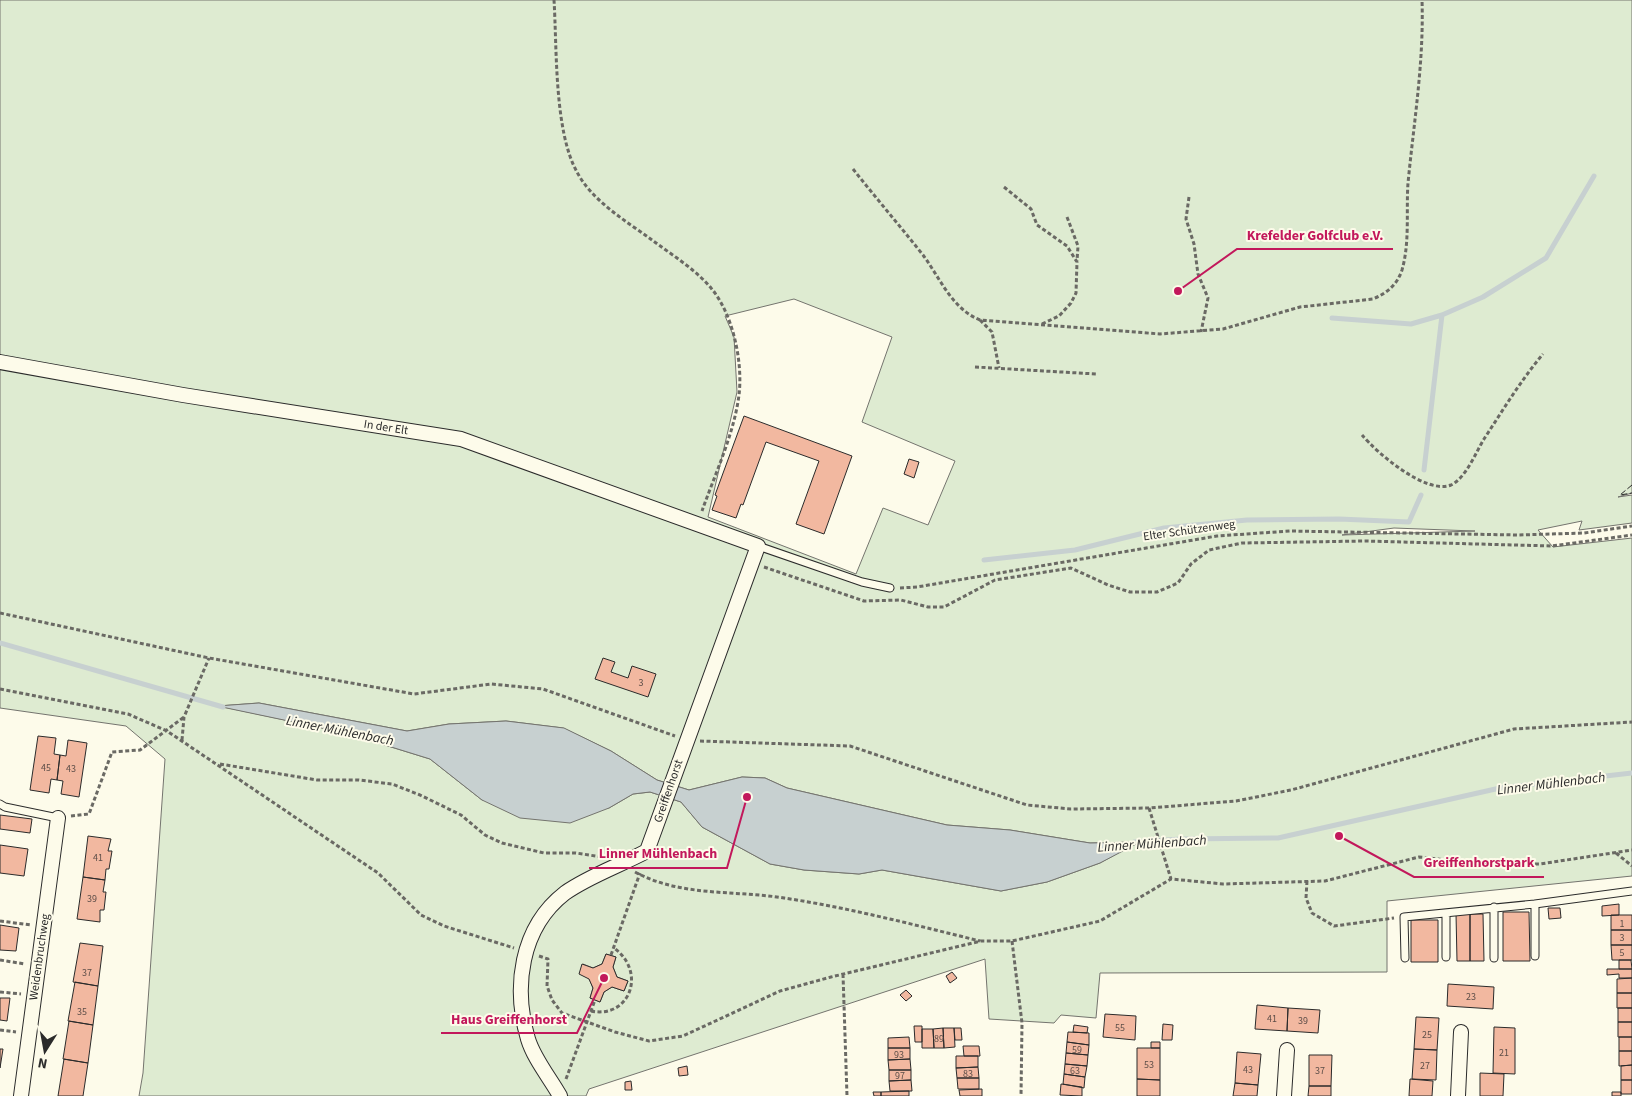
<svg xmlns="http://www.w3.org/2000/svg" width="1632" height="1096" viewBox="0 0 1632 1096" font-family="'Source Sans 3',sans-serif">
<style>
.green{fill:#deebd1;stroke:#74746e;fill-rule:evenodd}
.water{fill:#c7d0d0;stroke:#74746e}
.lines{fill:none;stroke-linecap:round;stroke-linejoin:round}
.stream{stroke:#c7d0d0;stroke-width:5}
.building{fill:#f2b8a0;stroke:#2b2b2b}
.lane-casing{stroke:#2b2b2b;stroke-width:9}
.street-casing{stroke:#2b2b2b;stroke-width:16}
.path{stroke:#6a6964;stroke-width:3;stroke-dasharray:4 2.5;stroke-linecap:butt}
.lane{stroke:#fdfbea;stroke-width:7}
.street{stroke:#fdfbea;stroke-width:14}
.fence{stroke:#2b2b2b;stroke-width:1;stroke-dasharray:6 2.5;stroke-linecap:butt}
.labels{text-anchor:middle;stroke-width:4;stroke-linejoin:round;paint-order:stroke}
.number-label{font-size:10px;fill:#5d4e48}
.street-label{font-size:12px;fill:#2b2b2b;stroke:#fdfbea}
.water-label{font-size:14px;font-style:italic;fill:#2b2b2b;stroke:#fdfbea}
.leader{fill:none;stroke:#c2185b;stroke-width:2}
.callout-dot{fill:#c2185b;stroke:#fdfbea;stroke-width:2}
.callout-label{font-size:14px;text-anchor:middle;font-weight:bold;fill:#c2185b;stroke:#fdfbea;stroke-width:4;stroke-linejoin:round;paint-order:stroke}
</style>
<rect width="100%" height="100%" fill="#fdfbea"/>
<path class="green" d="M0 0H1632V493L1618 497 1632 495V523L1579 530 1582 521 1538 530 1553 547 1632 538V876L1387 901V972L1100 973 1096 1018 1061 1015 1054 1023 989 1019 985 959 589 1089 586 1096H139L143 1073 165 759 126 726 0 708ZM794 299 892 337 862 422 955 461 928 525 883 508 856 574 708 517 737 392 734 337 725 316ZM1394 528 1474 531H1475L1342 535ZM259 703 407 731 449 724 506 721 563 728 611 751 657 780 689 790 742 777 765 778 787 788 947 825 1010 830 1090 843 1138 842 1100 863 1047 882 1001 891 882 870 859 874 804 870 770 864 702 827 681 802 650 792 633 794 609 808 482 800 430 759 346 733 219 706ZM606 954 616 957 613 967 617 977 628 981 624 991 612 987 604 992 600 1002 590 998 593 988 583 964 593 968 602 964Z"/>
<path class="water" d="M259 703 407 731 449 724 506 721 564 728 611 751 657 780 689 790 742 777 765 778 787 788 947 825 1010 830 1090 843 1140 842 1100 863 1047 882 1001 891 882 870 859 874 804 870 770 864 702 827 681 802 650 792 633 794 609 808 570 823 520 818 482 800 430 759 346 733 217 706Z"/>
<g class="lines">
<path class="stream" d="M1332 318 1411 324 1442 315 1483 297 1546 258 1594 176
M1424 470 1442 315
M984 560 1075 550 1164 528 1247 520 1339 519 1409 522 1421 495
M0 643 223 707
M1134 842 1181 839 1278 838 1500 788 1632 773"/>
</g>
<path class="building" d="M744 416 852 456 824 534 796 524 819 461 766 442 743 505 741 504 736 518 712 510 717 496 715 495Z
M909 459 919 462 914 478 904 474Z
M603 658 615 662 611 672 628 678 632 666 656 674 648 697 595 679Z
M38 736 56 738 54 754 60 755 57 780 51 779 49 793 30 790Z
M68 740 87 743 79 797 61 794 63 781 57 780 60 755 66 756Z
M0 815 32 819 30 833 0 829Z
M88 836 111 839 108 851H112L109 869H106L105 880 83 877Z
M0 845 28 849 24 876 0 873Z
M83 877 105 880 103 892H106L104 910H100V922L77 919Z
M1619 904V915L1602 916V906Z
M1548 908H1560L1561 918 1549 919Z
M1503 912H1529L1530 961H1503Z
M1456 914H1470V961H1457Z
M1470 914H1483L1484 961H1470Z
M1611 915H1632V930H1611Z
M1411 920H1438V962H1411Z
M0 925 19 928 16 951 0 950Z
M1611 930H1632V945H1611Z
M80 943 103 946 98 986 73 982Z
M1611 945H1632V960H1612Z
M606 954 616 957 613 967 617 977 628 981 624 991 612 987 604 992 600 1002 590 998 593 988 589 979 579 974 582 964 593 968 602 964Z
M1619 960H1631L1632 969H1619Z
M1607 969H1632V978H1619V974L1607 975Z
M952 972 957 978 950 983 946 976Z
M1632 978V993H1617V979Z
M75 982 98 986 93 1025 68 1021Z
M1448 984 1494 987 1493 1009 1447 1006Z
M906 990 912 996 906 1001 900 995Z
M1617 993H1632V1008H1617Z
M0 998H10L7 1021 0 1020Z
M1257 1005 1288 1008 1287 1031 1255 1029Z
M1288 1008 1320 1010 1318 1033 1287 1031Z
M1618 1008H1632V1022H1618Z
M1105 1014 1136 1016 1135 1040 1103 1037Z
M1416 1017 1439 1018 1437 1050 1414 1049Z
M69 1021 93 1025 88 1063 63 1059Z
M1618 1022H1632V1037H1618Z
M1163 1024 1173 1025 1172 1040H1162Z
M1074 1025 1088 1027 1087 1033 1073 1032Z
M914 1026H922V1042H915Z
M1494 1027 1515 1028V1074L1493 1073Z
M943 1028H954L955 1047 944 1048Z
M943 1028 944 1048H934L933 1029Z
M954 1028H961L962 1040H955Z
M922 1029H933L934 1048H922Z
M1068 1032 1089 1033V1045L1067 1042Z
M909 1037 910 1048H888V1038Z
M1619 1037H1632V1051H1619Z
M1067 1042 1089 1045 1088 1055 1066 1053Z
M1151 1042H1160V1048H1151Z
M963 1046H979L980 1056H964Z
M888 1048H910V1059L888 1060Z
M1137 1048H1160V1080L1137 1079Z
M0 1049H3L0 1068Z
M1414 1049 1437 1050 1436 1080 1412 1079Z
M1619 1051H1632V1065L1619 1066Z
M1237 1052 1261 1054 1258 1085 1235 1083Z
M1066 1053 1088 1055 1087 1066 1065 1064Z
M1309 1055H1332L1331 1086H1309Z
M956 1056H978V1067L956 1068Z
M64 1059 88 1063 83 1096H58Z
M910 1059 911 1070H889L888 1060Z
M1065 1064 1087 1066 1085 1077 1064 1074Z
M1632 1065V1080H1621V1066Z
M687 1066 688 1075 679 1076 678 1068Z
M978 1067 979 1078H957L956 1068Z
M889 1070H911V1080L889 1081Z
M1480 1073 1504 1074 1503 1096H1480Z
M1064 1074 1085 1077 1084 1088 1063 1084Z
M957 1078H979V1089H958Z
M1137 1079 1160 1080V1096H1137Z
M1410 1079 1433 1081 1432 1096H1409Z
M911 1080 912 1091H890L889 1081Z
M1621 1080H1632V1094H1621Z
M631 1081 632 1090H625V1082Z
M1235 1083 1258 1085 1257 1096H1233Z
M1061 1084 1082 1087V1096L1060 1095Z
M1309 1086H1331V1096H1308Z
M982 1089V1096H960L959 1090Z
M909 1091V1096H881V1092Z
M873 1092H881V1096H874Z
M1612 1092H1621V1096H1612Z"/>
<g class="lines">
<defs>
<path id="lane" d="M758 546 862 582 890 588
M0 804 5 807 58 818
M1494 907V958
M1535 956V904L1632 891
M1446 957V913
M1405 958 1404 917 1535 904"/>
<path id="street" d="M0 362 183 395 461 439 758 546 647 851C621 865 589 876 565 893 520 928 513 988 528 1039 534 1059 550 1078 560 1096
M21 1096 58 818
M1284 1096 1287 1050
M1458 1096 1461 1032"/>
</defs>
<use href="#lane" class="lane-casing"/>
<use href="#street" class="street-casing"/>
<path class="path" d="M554 0C557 48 554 131 577 172 592 201 626 221 652 240 672 255 695 269 711 288 733 314 743 362 739 395 734 434 715 474 702 511
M853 169C876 198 900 226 923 255 940 278 952 309 980 320L1160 334 1223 329 1300 307 1373 299C1387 293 1397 285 1402 270 1410 242 1406 211 1408 183 1414 121 1424 62 1422 0
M1004 187 1031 209 1037 225 1067 246 1077 262 1076 293 1071 303 1059 316 1042 324
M1189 197 1186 219 1194 244 1198 274 1208 298 1201 332
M1067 217 1078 246 1077 261
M980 320 992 332 999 368
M975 367 1096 374
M1362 435C1377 453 1426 495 1451 485 1466 478 1476 452 1484 439 1503 410 1521 380 1543 354
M764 567 864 601 901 600 928 607H944L995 580 1071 568 1108 585 1130 592H1157L1178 583 1191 564 1209 550 1242 543 1365 541 1552 546 1632 535
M900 588 917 587 1217 536 1290 531 1518 535 1584 533 1632 526
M0 613 209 658 414 694 491 684 543 689 675 736
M0 689 128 714 167 731 378 873 421 915 444 926 514 948
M182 740 184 717 209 658
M700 741 850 746 1027 805 1071 809 1149 808 1236 801 1291 790 1514 729 1632 722
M220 764 317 780H359L392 784 420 795 461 815 485 835 502 843 544 853H576L602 857
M1149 808 1171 879
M71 816 89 814 112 752 140 750 184 717
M1616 853 1632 866
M635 872C681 897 734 890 784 898 850 908 915 925 980 941
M1307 881 1306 898 1312 913 1334 926 1394 918
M0 921 31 925
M1012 941 1022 1023 1021 1096
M611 955 640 873
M539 956 548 959 547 986 552 1000 562 1013 615 1032 649 1041 683 1036 780 991 831 977 981 941H1012L1100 921 1171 879 1223 884 1325 881 1419 857 1473 863 1540 864 1632 850
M0 960 25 964
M843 974 847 1096
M0 992 21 994
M591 1011C630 1019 647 972 614 948
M0 1030 16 1032
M566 1079 595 1000"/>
<use href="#lane" class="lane"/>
<use href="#street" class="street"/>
<path class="fence" d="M1632 485 1620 495 1632 493"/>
</g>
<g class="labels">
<g class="number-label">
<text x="641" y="686">3</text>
<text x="46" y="771">45</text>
<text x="71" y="772">43</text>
<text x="98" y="861">41</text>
<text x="92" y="902">39</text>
<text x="1622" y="927">1</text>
<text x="1622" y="941">3</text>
<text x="1622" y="956">5</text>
<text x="87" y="976">37</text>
<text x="1471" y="1000">23</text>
<text x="82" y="1015">35</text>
<text x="1272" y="1022">41</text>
<text x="1303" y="1024">39</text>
<text x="1120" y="1031">55</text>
<text x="1427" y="1038">25</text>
<text x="939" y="1042">89</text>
<text x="1077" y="1053">59</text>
<text x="1504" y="1056">21</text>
<text x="899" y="1058">93</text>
<text x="1149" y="1068">53</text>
<text x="1425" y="1069">27</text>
<text x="1248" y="1073">43</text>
<text x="1075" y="1074">63</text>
<text x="1320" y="1074">37</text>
<text x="968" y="1077">83</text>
<text x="900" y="1079">97</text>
</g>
<g class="street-label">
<text transform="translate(386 427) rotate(9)" y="4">In der Elt</text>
<text transform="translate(1189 530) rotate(-8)" y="4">Elter Schützenweg</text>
<text transform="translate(668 791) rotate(-71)" y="4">Greiffenhorst</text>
<text transform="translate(39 957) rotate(-82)" y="4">Weidenbruchweg</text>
</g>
<g class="water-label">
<text transform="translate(340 730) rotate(11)" y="5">Linner Mühlenbach</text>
<text transform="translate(1551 783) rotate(-7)" y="5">Linner Mühlenbach</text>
<text transform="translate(1152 843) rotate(-4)" y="5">Linner Mühlenbach</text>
</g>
</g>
<path class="leader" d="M1178 291L1237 249H1393M747 797L727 868H589M1339 836L1414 877H1544M604 978L577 1033H441"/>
<g class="callout-dot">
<circle cx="1178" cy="291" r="5"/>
<circle cx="747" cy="797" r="5"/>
<circle cx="1339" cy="836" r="5"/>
<circle cx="604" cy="978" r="5"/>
</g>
<g class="callout-label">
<text x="1315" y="240">Krefelder Golfclub e.V.</text>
<text x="658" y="858">Linner Mühlenbach</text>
<text x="1479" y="867">Greiffenhorstpark</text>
<text x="509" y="1024">Haus Greiffenhorst</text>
</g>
<g transform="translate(45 1051) rotate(191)" stroke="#fdfbea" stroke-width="4" paint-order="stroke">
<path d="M0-4L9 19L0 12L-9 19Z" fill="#2b2b2b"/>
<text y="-8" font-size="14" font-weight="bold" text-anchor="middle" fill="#2b2b2b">N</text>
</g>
</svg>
